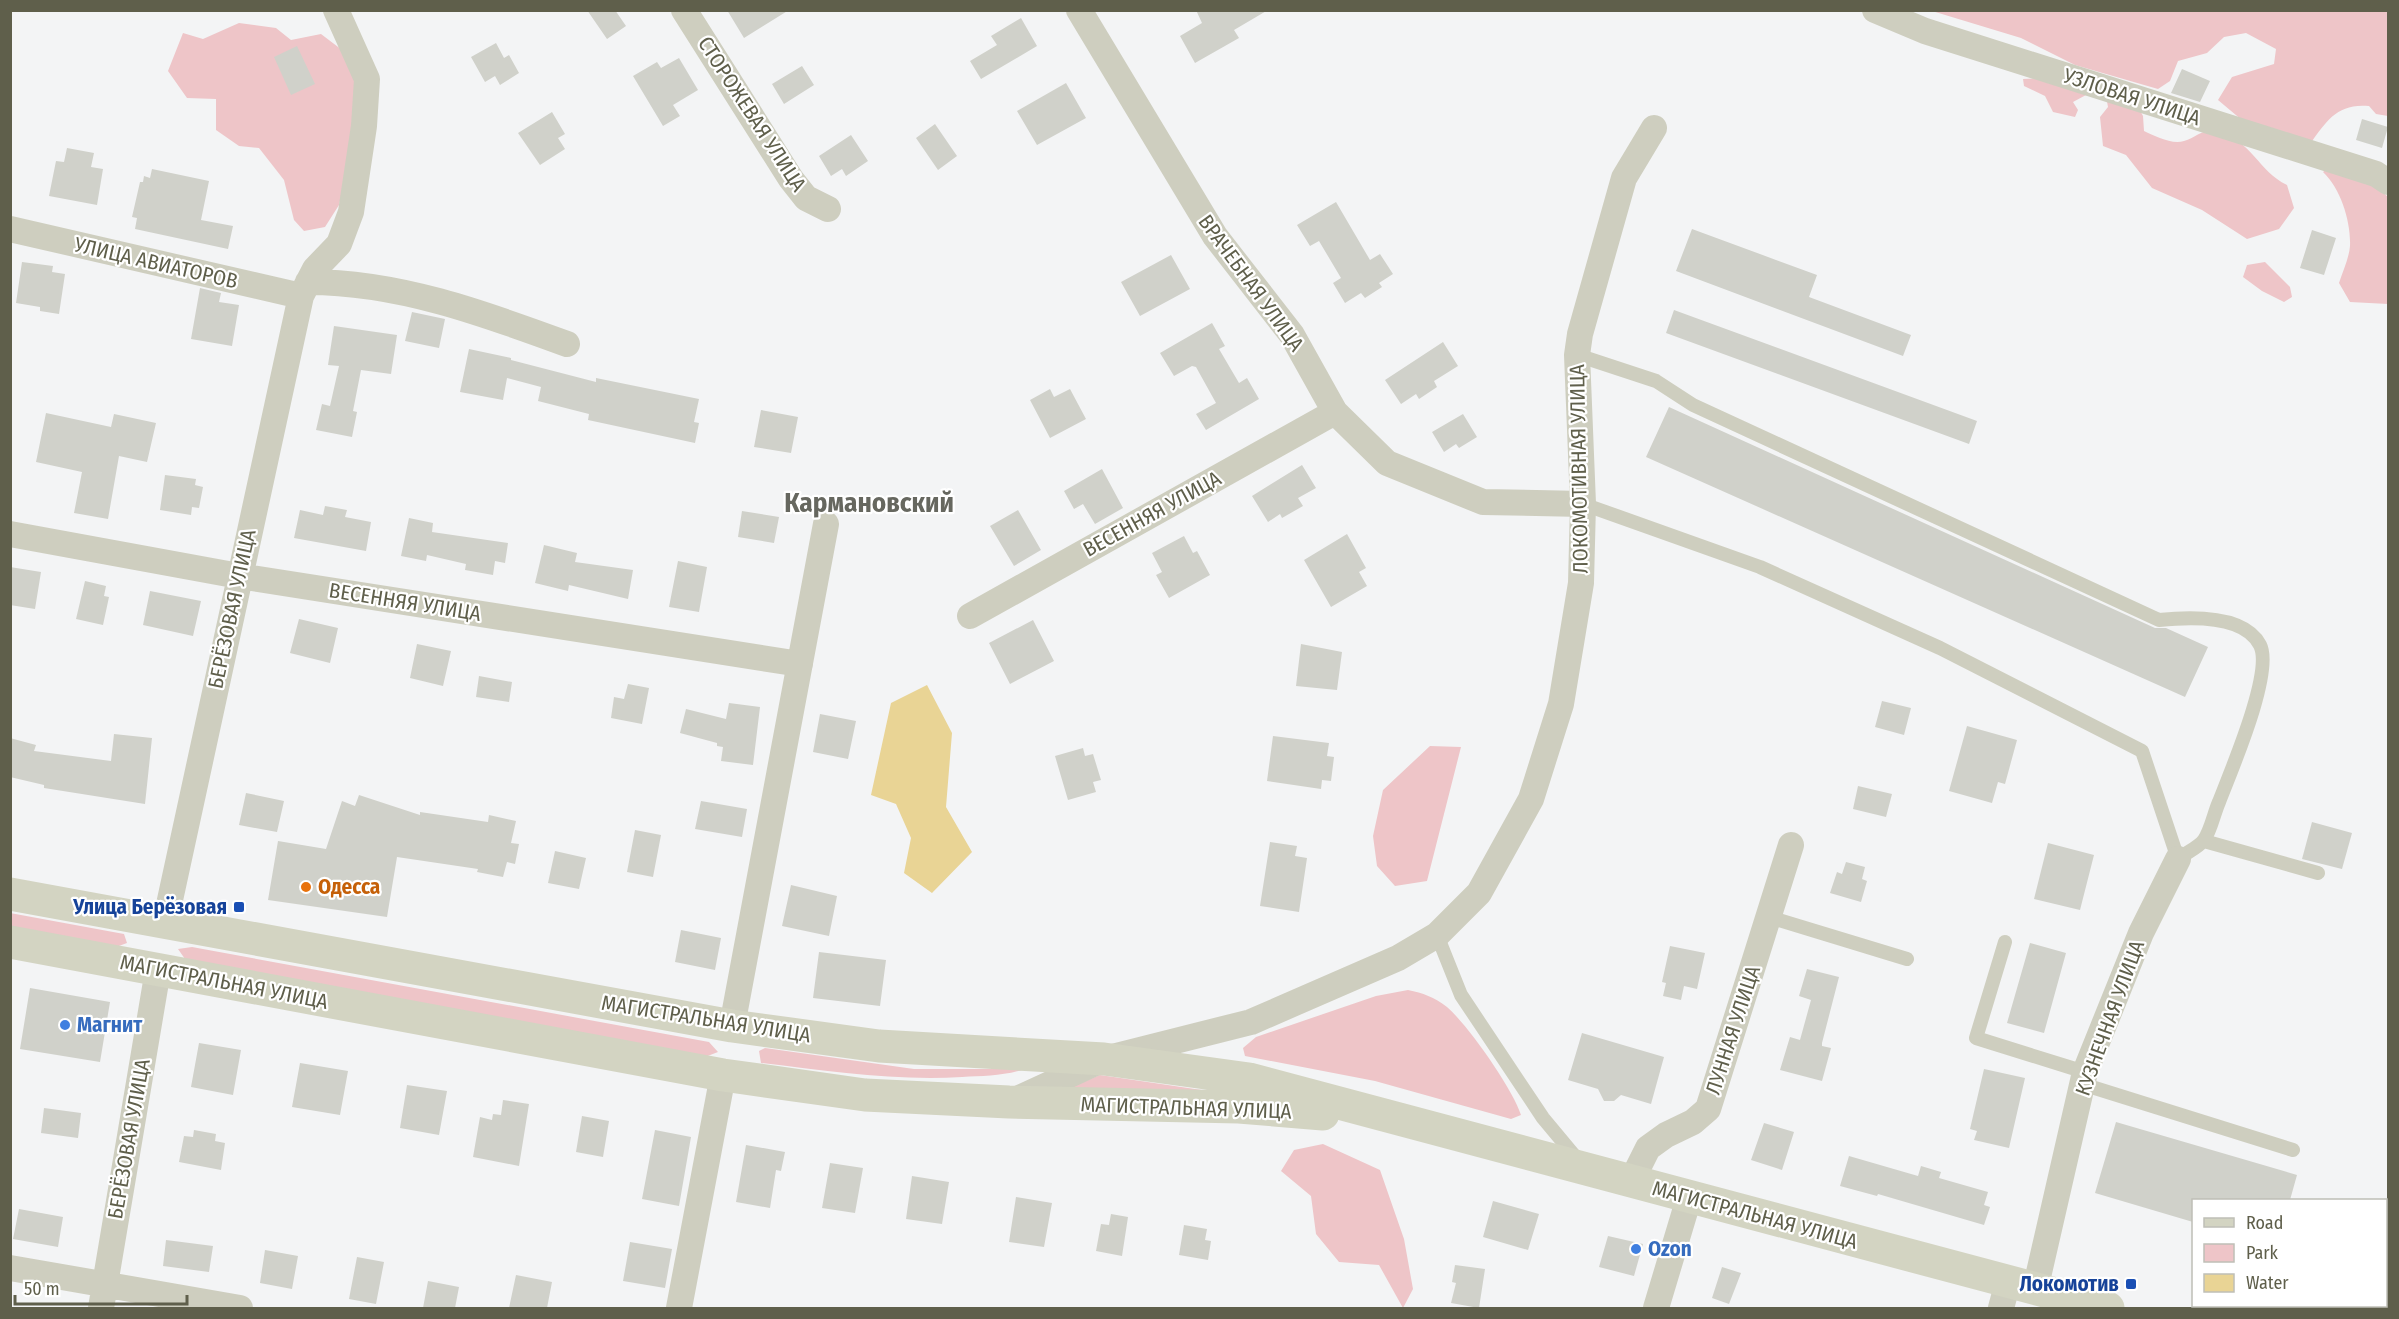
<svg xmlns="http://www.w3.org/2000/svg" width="2399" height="1319" viewBox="0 0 2399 1319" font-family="'Fira Sans Condensed',sans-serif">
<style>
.green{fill:#eec5c8}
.water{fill:#e9d495}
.building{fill:#d0d1ca}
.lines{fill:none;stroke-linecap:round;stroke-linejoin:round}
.service{stroke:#cecebf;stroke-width:14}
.minor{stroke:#cecebf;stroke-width:26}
.secondary{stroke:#d3d4c2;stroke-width:33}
.food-dot{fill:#e8710a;stroke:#fff;stroke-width:2}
.transit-dot{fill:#1a4fb4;stroke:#fff;stroke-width:2}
.shop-dot{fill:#3f7fe0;stroke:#fff;stroke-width:2}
.labels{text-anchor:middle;stroke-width:4.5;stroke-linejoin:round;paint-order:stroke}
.street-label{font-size:21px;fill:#5f5f4b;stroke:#fff}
.food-label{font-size:21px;font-weight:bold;fill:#c56008;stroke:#fff;text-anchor:start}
.transit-label{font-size:21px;font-weight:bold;fill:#164399;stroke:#fff;text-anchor:end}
.shop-label{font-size:21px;font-weight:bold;fill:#366cbe;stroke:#fff;text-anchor:start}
.district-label{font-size:27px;font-weight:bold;fill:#66675f;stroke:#fff}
</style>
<rect width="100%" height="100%" fill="#f3f4f5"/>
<path class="green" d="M1932 11H2388V116L2376 114 2369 106C2338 103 2327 120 2310 144L2243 121 2218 100 2232 77 2274 64 2276 49 2246 33 2224 37 2207 53 2178 61 2170 81 2158 89 2075 65 2021 38Z
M239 23 276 28 291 40 321 34 346 53 356 82 350 160 339 205 325 227 304 231 294 220 284 180 259 148 239 146 216 130V99L187 98 168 71 183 33 203 39Z
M2047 78 2086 95 2073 102 2078 110 2075 117 2053 112 2045 96 2024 86 2023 79Z
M2106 96 2135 101 2143 116 2144 131C2155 136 2172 145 2184 141 2197 137 2203 127 2219 132 2253 142 2258 171 2287 185L2294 208 2279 229 2247 239 2202 210 2152 188 2126 155 2103 146 2100 117 2108 107Z
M2329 167 2378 188 2388 197V304L2350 302 2339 283C2343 271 2349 258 2350 246 2351 222 2341 189 2323 172Z
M2265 262 2290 287 2292 297 2284 302 2262 291 2243 277 2247 265Z
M1430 746 1461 747 1427 881 1395 886 1377 866 1373 836 1383 790Z
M10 913 124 934 127 943 116 947 11 928Z
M192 947 709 1042 718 1052 705 1057 185 959 178 949Z
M1408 990C1423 993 1434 997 1447 1007 1467 1024 1513 1089 1521 1115L1511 1119 1375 1081 1245 1056 1243 1048 1256 1037 1376 996Z
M765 1048 914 1069H1025C1004 1076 984 1076 962 1077 894 1081 829 1071 761 1063L759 1051Z
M1100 1075 1222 1093 1059 1092Z
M1323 1144 1380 1170 1404 1239 1413 1289 1403 1308 1379 1265 1339 1262 1316 1234 1311 1196 1281 1171 1294 1150Z"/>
<path class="water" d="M927 685 952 733 946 807 972 852 932 893 904 873 911 838 896 804 871 795 891 703Z"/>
<path class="building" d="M587 10H615L626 26 607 39Z
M727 10H789L744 38Z
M1196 10H1268L1234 30 1239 38 1195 63 1180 36 1202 23Z
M1021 18 1037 46 981 79 970 61 997 45 991 36Z
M496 43 504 58 509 55 519 73 500 85 495 76 485 82 471 57Z
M297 46 315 84 291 95 274 57Z
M679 58 698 90 673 105 680 116 663 126 633 76 657 62 661 68Z
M802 66 814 85 784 104 772 84Z
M2182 69 2210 81 2200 102 2171 93Z
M1066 83 1086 118 1037 145 1017 111Z
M552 112 565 134 558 138 565 149 540 165 518 133Z
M2362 119 2388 127 2382 148 2356 140Z
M935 124 957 156 938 170 916 138Z
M851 135 868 161 846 176 842 169 831 176 819 156Z
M67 148 94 153 91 167 103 169 97 205 49 196 56 161 64 162Z
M152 169 209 181 201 220 233 226 228 249 135 229 137 218 132 217 140 182H143L144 176 150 178Z
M1336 202 1370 260 1380 254 1393 274 1379 283 1382 287 1365 298 1361 293 1345 303 1333 283 1341 278 1319 241 1310 246 1297 225Z
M1692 229 1817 275 1809 297 1911 335 1903 356 1676 271Z
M2312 230 2336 238 2324 275 2300 268Z
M1171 255 1190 289 1140 316 1121 282Z
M22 262 53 266 52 272 65 274 59 314 40 311V307L16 303Z
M200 288 221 293 219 302 239 305 232 346 191 339Z
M1674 310 1977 421 1969 444 1666 333Z
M412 312 445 319 439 348 405 341Z
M1212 323 1225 346 1219 349 1239 383 1247 378 1259 399 1206 430 1196 414 1216 403 1196 367 1192 366 1174 376 1160 353Z
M334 326 397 335 391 374 361 370 353 411 357 412 352 437 316 430 322 404 330 406 339 366 328 365Z
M1443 342 1458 366 1434 381 1437 387 1419 399 1416 394 1401 404 1385 380Z
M469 349 511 358V360L596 382V378L699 399 694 422 699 423 695 443 588 420 589 414 538 401 541 387 507 378 503 400 460 392Z
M1050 389 1054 397 1070 389 1086 419 1050 438 1030 400Z
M1669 407 2155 628H2166L2208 647 2185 697 1646 457Z
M761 410 798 417 791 453 754 447Z
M46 413 111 427 114 414 156 423 147 462 119 456 108 519 74 513 82 472 36 462Z
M1463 414 1477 437 1459 448 1456 444 1444 452 1432 432Z
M1302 465 1316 488 1298 498 1303 506 1282 518 1280 514 1268 522 1252 496Z
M1102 469 1123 508 1095 524 1083 504 1074 509 1064 491Z
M165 475 196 479 195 485 203 487 199 508 192 507 191 515 160 510Z
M325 506 347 510 345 517 371 522 366 551 294 538 300 510 323 515Z
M1018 510 1041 550 1014 566 990 526Z
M742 511 779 517 774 543 738 537Z
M409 518 433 523 432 532 508 543 505 563 495 561 493 575 465 570 466 564 427 555 426 561 401 556Z
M1347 534 1366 568 1359 572 1367 586 1331 607 1304 560Z
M1184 536 1193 553 1197 551 1210 575 1169 598 1156 575 1162 572 1152 553Z
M544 545 577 553 575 562 633 570 628 599 569 585 568 591 535 583Z
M678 561 707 567 699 612 669 607Z
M10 567 41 572 35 609 10 605Z
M85 581 106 586 104 596 109 597 103 625 76 619Z
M150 591 201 601 193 636 143 625Z
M299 619 338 628 330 663 290 653Z
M1033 620 1054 661 1010 684 989 643Z
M417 644 451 651 443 686 410 678Z
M1301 644 1342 652 1337 690 1296 686Z
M479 676 512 682 509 702 476 697Z
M628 684 649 688 642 724 611 718 614 697 624 699Z
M1882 701 1911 708 1904 735 1875 727Z
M729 703 760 707 753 765 721 761 723 747 717 746V743L680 733 686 709 726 719Z
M820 714 856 721 848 759 813 752Z
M1967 726 2017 740 2005 784 1998 782 1992 803 1949 791Z
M114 734 152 738 145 804 44 788V785L10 777V738L36 745 34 751 111 761Z
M1273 736 1329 743 1327 756 1334 757 1331 781 1322 780 1321 789 1267 781Z
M1083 748 1085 756 1093 754 1101 780 1093 782 1096 792 1068 800 1055 756Z
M1858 786 1892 794 1886 817 1853 809Z
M246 793 284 801 277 832 239 825Z
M359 795 420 815V812L488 822 489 815 516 821 511 843 519 844 515 864 507 862 503 877 477 872 478 869 397 857 387 917 268 900 278 841 326 849 342 801 355 806Z
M701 801 747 809 742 837 695 829Z
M2312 822 2352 833 2342 869 2302 859Z
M635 830 661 835 653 877 627 872Z
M1270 842 1297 846 1295 856 1307 858 1299 912 1260 906Z
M2048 843 2094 855 2080 910 2034 899Z
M555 851 586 858 579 889 548 883Z
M1846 862 1865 867 1862 879 1867 881 1861 902 1830 893 1837 872 1842 874Z
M791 885 837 896 829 936 782 926Z
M681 930 721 938 715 970 675 962Z
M2030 943 2066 953 2044 1033 2007 1023Z
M1670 946 1705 953 1697 989 1684 986 1681 1000 1663 996 1666 983 1662 982Z
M819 952 886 960 880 1006 813 998Z
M1807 969 1839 977 1822 1043V1046L1831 1048 1822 1081 1780 1070 1790 1037 1800 1040 1811 1000 1799 996Z
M30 988 110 1002 100 1062 20 1049Z
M1582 1033 1664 1057 1651 1104 1621 1095 1614 1101H1604L1598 1089 1568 1080Z
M199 1043 241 1050 233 1095 191 1087Z
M300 1063 348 1071 340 1115 292 1107Z
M1984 1069 2025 1078 2009 1148 1974 1140 1977 1131 1970 1129Z
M407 1085 447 1091 439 1135 400 1128Z
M503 1100 529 1104 519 1166 473 1157 480 1117 492 1120 493 1114 501 1115Z
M44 1108 81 1113 78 1138 41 1133Z
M582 1116 609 1121 603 1157 576 1152Z
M2116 1122 2297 1175 2290 1200H2193V1222L2095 1193Z
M1764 1123 1794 1132 1782 1170 1751 1160Z
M194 1130 216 1134 215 1141 225 1143 221 1170 179 1162 184 1136 193 1137Z
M655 1130 691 1137 679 1206 642 1199Z
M746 1145 785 1152 781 1171 776 1170 770 1208 736 1202Z
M1849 1156 1918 1176 1921 1166 1941 1172 1939 1178 1988 1192 1984 1205 1990 1207 1984 1225 1878 1194 1877 1196 1840 1186Z
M830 1163 863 1168 855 1213 822 1208Z
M912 1176 949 1182 942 1224 906 1219Z
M1016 1197 1052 1203 1044 1247 1009 1242Z
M1493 1201 1539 1214 1528 1250 1483 1237Z
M19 1209 63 1217 58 1247 13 1239Z
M1111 1214 1128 1217 1122 1256 1096 1251 1101 1224 1109 1225Z
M1184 1225 1207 1229 1205 1240 1211 1241 1208 1260 1179 1255Z
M1608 1236 1643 1244 1634 1276 1599 1267Z
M166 1240 213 1246 209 1272 163 1266Z
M630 1242 672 1249 665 1288 623 1281Z
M265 1250 298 1256 292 1289 260 1283Z
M357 1257 384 1262 376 1304 349 1299Z
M1455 1265 1485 1269 1479 1308 1451 1303 1456 1283 1452 1282Z
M1722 1267 1741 1273 1729 1304 1712 1298Z
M516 1275 552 1282 547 1308H509Z
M428 1281 459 1287 455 1308H423Z"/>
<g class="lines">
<path class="service" d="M1577 355 1656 381 1693 405 2159 620C2188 617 2244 614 2260 645 2274 672 2230 773 2219 802 2214 813 2211 830 2204 840 2199 847 2186 853 2178 859L2142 751 1940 648 1760 567 1583 504
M2204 841 2318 873
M1769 917 1907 959
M1437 935 1461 995 1543 1118 1578 1160
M2005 942 1976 1038 2085 1072
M2082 1084 2293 1150"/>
<path class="minor" d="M684 10 791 179 806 198 828 209
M1079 10 1215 236 1292 335 1335 412 1387 463 1483 502 1583 504
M1875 10 1925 31 2376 174 2388 182
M10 229 301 296
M308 282C398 282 483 313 567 344
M10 534 239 576 800 664
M970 616 1335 412
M165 923 301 296 315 269 339 244 351 212 364 126 367 79 336 10
M732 1026 826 524
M1013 1101 1104 1059 1251 1022 1398 958 1437 935 1479 893 1531 799 1561 704 1581 583 1583 504 1577 355 1580 334 1624 178 1654 128
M1631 1182 1648 1148 1666 1135 1693 1122 1708 1109 1791 845
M10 1268 240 1308
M2035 1290 2085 1072 2141 933 2178 859
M101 1308 158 970
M679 1308 723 1075
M1656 1308 1689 1198
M2001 1308 2008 1282"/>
<path class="secondary" d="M10 894 732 1026 879 1046 1104 1059 1249 1079 2108 1308
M10 942 723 1075 865 1095 1009 1102 1239 1107 1323 1114"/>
</g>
<circle class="food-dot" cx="306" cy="887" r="6"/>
<g class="transit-dot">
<rect x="233" y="901" width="12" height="12" rx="3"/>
<rect x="2125" y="1278" width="12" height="12" rx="3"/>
</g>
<g class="shop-dot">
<circle cx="65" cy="1025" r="6"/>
<circle cx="1636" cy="1249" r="6"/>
</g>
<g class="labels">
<g class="street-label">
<text transform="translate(2132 97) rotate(18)" y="7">УЗЛОВАЯ УЛИЦА</text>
<text transform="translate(752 114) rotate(57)" y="7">СТОРОЖЕВАЯ УЛИЦА</text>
<text transform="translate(156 263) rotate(13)" y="7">УЛИЦА АВИАТОРОВ</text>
<text transform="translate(1251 283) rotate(54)" y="7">ВРАЧЕБНАЯ УЛИЦА</text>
<text transform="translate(1579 469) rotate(-91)" y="7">ЛОКОМОТИВНАЯ УЛИЦА</text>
<text transform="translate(1152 514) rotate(-29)" y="7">ВЕСЕННЯЯ УЛИЦА</text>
<text transform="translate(405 602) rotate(9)" y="7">ВЕСЕННЯЯ УЛИЦА</text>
<text transform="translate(232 609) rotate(-78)" y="7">БЕРЁЗОВАЯ УЛИЦА</text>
<text transform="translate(224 982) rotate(11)" y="7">МАГИСТРАЛЬНАЯ УЛИЦА</text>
<text transform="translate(2110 1018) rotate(-70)" y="7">КУЗНЕЧНАЯ УЛИЦА</text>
<text transform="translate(706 1019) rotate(9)" y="7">МАГИСТРАЛЬНАЯ УЛИЦА</text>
<text transform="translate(1733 1030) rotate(-72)" y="7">ЛУННАЯ УЛИЦА</text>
<text transform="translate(1186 1108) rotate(2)" y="7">МАГИСТРАЛЬНАЯ УЛИЦА</text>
<text transform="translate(129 1139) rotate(-80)" y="7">БЕРЁЗОВАЯ УЛИЦА</text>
<text transform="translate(1755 1215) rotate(15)" y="7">МАГИСТРАЛЬНАЯ УЛИЦА</text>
</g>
<g class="food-label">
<text x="318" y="894">Одесса</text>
</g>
<g class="transit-label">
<text x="227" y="914">Улица Берёзовая</text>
<text x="2119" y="1291">Локомотив</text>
</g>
<g class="shop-label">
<text x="77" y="1032">Магнит</text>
<text x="1648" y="1256">Ozon</text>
</g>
<g class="district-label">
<text x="869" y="512">Кармановский</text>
</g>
</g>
<rect width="2399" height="1319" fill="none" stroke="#5f5f4b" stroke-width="24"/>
<rect x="2192" y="1199" width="195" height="108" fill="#ffffff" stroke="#bfbfb7" stroke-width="1.5"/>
<rect x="2204" y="1218" width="30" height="9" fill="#d3d4c2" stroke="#bfbfb7" stroke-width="1.5"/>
<text x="2246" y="1229" font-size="18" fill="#5f5f4b">Road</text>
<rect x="2204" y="1244" width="30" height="18" fill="#eec5c8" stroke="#bfbfb7" stroke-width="1.5"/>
<text x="2246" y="1259" font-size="18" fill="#5f5f4b">Park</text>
<rect x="2204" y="1274" width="30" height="18" fill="#e9d495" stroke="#bfbfb7" stroke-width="1.5"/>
<text x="2246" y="1289" font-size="18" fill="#5f5f4b">Water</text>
<path d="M15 1295v9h172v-9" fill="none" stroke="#5f5f4b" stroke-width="3"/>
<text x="24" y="1295" font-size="18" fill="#5f5f4b" stroke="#ffffff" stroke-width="4.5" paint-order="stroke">50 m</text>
</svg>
